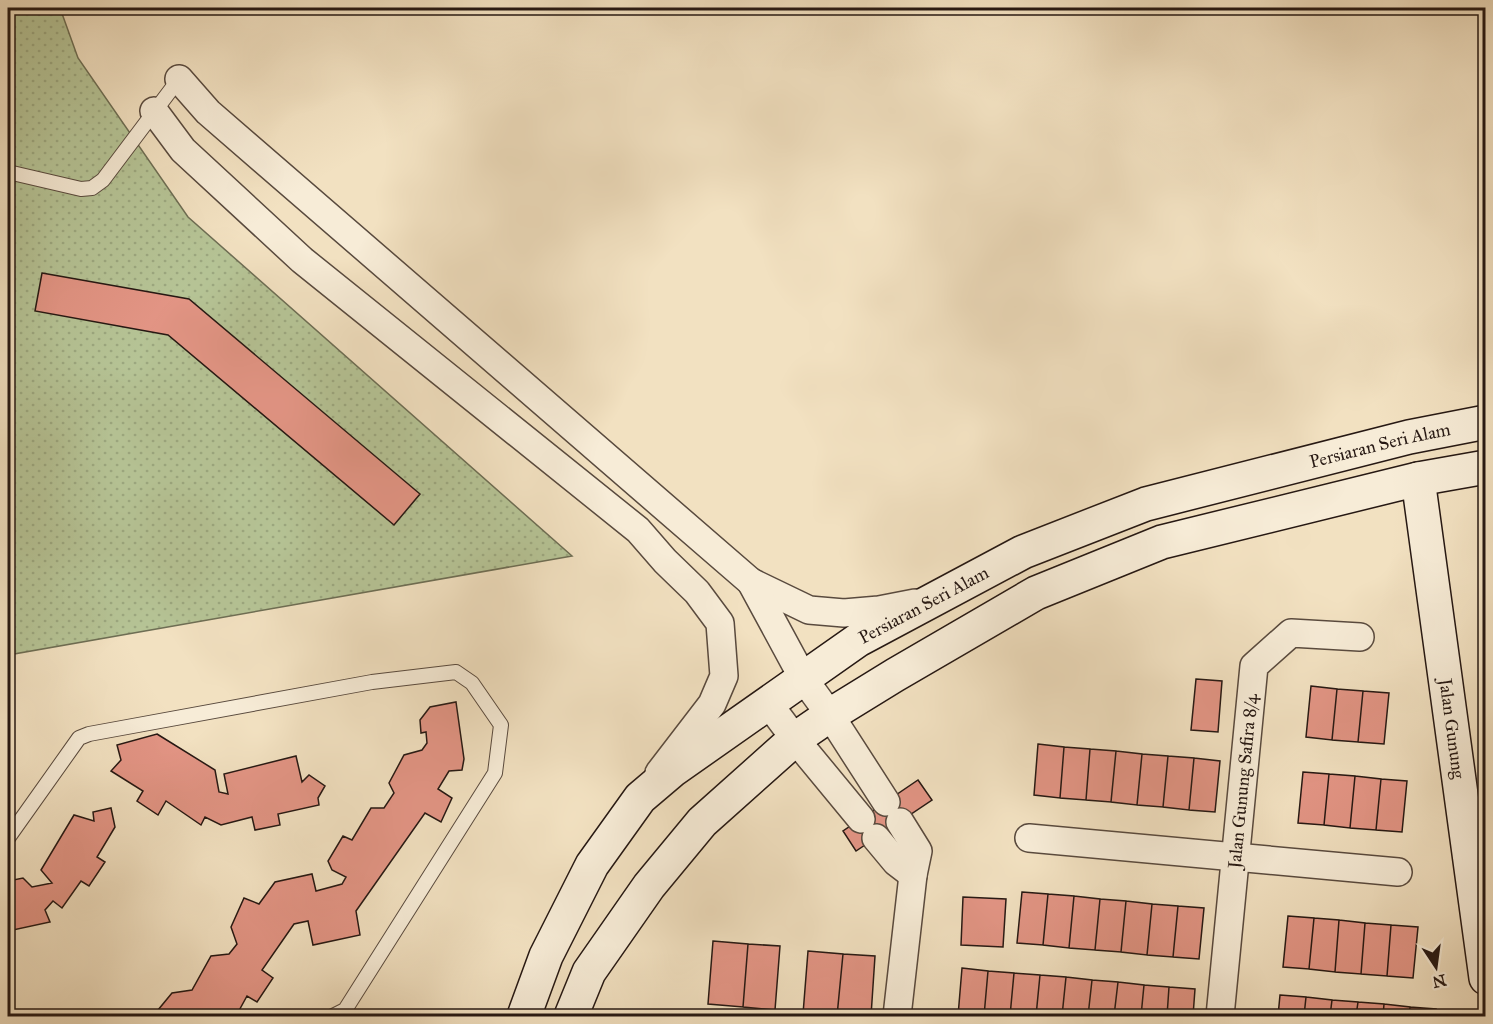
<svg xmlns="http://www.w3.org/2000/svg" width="1493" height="1024" viewBox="0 0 1493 1024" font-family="'IM FELL Great Primer',serif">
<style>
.grass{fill:url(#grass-dots);stroke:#6e6e54;stroke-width:1.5}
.building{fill:#e39585;stroke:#261813;stroke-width:1.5}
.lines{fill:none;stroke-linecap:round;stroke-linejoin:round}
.lane-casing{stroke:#594a3e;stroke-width:16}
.street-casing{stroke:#594a3e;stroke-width:30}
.secondary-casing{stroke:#261813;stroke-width:36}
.lane{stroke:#f7ecd7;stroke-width:14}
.street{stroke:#f7ecd7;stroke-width:27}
.secondary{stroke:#f7ecd7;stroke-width:33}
.labels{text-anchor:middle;stroke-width:4.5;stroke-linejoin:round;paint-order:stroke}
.street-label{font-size:18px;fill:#261813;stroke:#f7ecd7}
</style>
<defs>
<pattern id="grass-dots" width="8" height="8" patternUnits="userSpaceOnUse" patternTransform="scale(1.5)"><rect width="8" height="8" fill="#b6c496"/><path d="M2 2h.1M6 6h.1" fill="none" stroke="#9ca880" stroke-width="1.8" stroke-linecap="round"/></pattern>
</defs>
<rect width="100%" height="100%" fill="#f2e1c1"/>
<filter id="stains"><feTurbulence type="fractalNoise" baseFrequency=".00333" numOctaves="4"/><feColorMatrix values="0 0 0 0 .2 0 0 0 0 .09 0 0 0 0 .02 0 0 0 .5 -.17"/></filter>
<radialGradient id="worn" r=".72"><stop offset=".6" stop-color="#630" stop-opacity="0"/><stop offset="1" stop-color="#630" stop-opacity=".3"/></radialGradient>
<path class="grass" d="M8 8H60L78 58 188 217 572 556 8 655Z"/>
<path class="building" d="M42 273 189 299 420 494 394 525 168 335 35 311Z
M1196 679 1222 681 1218 732 1191 730Z
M1311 686 1337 689 1332 740 1306 737Z
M1337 689 1363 691 1358 742 1332 740Z
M1363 691 1389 693 1384 744 1358 742Z
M456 702 464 759 462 770 449 771 438 789 452 798 441 822 425 813 356 911 360 935 313 945 308 921 294 924 262 970 273 978 257 1002 247 996 236 1016H160L158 1010 172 993 192 990 211 956 229 954 237 944 231 927 244 898 259 904 275 882 312 874 316 891 342 884 346 877 332 870 328 861 343 836 352 840 371 808H384L394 793 389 783 404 755 422 750 427 743 426 732 421 733 420 720 430 707Z
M157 734 215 770 219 792 228 794 224 774 296 756 302 782 309 775 325 786 318 798 319 805 278 814 280 825 255 830 252 817 221 825 205 817 201 825 166 801 158 815 137 801 143 791 111 771 121 760 117 745Z
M1038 744 1064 747 1060 798 1034 795Z
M1064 747 1090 749 1086 800 1060 798Z
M1090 749 1116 751 1111 802 1086 800Z
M1116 751 1142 754 1137 805 1111 802Z
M1142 754 1168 756 1163 807 1137 805Z
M1168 756 1194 758 1189 810 1163 807Z
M1194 758 1220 761 1215 812 1189 810Z
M1303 772 1329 774 1324 825 1298 823Z
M1329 774 1355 776 1350 828 1324 825Z
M1355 776 1381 779 1376 830 1350 828Z
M1381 779 1407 781 1402 832 1376 830Z
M918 780 932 800 856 851 843 831Z
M111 808 115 827 97 857 105 862 89 886 81 881 62 908 53 901 45 910 50 922 8 931 10 941 8 942V881L23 878 32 887 52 883 41 870 74 815 94 821 93 812Z
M1022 892 1048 894 1043 945 1017 943Z
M1048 894 1074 896 1069 948 1043 945Z
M1074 896 1100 899 1095 950 1069 948Z
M963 897 1006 899 1003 947 961 945Z
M1100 899 1126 901 1121 952 1095 950Z
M1126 901 1152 904 1147 955 1121 952Z
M1152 904 1178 906 1173 957 1147 955Z
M1178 906 1204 908 1199 959 1173 957Z
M1288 916 1314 918 1309 969 1283 967Z
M1314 918 1339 920 1335 972 1309 969Z
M1339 920 1365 923 1361 974 1335 972Z
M1365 923 1391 925 1387 976 1361 974Z
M1391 925 1418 927 1413 978 1387 976Z
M713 941 748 944 743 1007 708 1004Z
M748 944 780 946 775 1010 743 1007Z
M808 951 843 954 837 1016 803 1014Z
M843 954 875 956 871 1016H837Z
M962 968 988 971 984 1016H958Z
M988 971 1014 973 1010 1016H984Z
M1014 973 1040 975 1036 1016H1010Z
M1040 975 1066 977 1062 1016H1036Z
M1066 977 1092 980 1088 1016H1062Z
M1092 980 1118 982 1114 1016H1088Z
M1118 982 1144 985 1141 1016H1114Z
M1144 985 1169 987 1167 1016H1141Z
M1169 987 1195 989 1193 1016H1167Z
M1280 995 1306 997 1304 1016H1278Z
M1306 997 1332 1000 1330 1016H1304Z
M1332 1000 1358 1002 1356 1016H1330Z
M1358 1002 1384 1004 1383 1016H1356Z
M1384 1004 1410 1007 1409 1016H1383Z
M1410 1007 1436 1009 1435 1016H1409Z"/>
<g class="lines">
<defs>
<path id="lane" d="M8 172 81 189 92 188 103 180 179 79
M8 838 79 738 89 734 372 682 456 672 472 683 501 725 495 773 345 1010 333 1016"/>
<g id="street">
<path d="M179 79 208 112 751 582 809 610 844 613 879 610 915 603"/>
<path d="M154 111 183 150 302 260 638 530 665 561 697 592 720 623 724 676 712 704 659 773"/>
<path d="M751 582 803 678 830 715 886 802"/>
<path d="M768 703 795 739 861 819"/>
<path d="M876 838 896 862 913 875"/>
<path d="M1029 838 1398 872"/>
<path d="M897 1016 913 875 918 851 900 822"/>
<path id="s1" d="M1220 1016 1254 666 1291 633 1360 637"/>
</g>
<g id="secondary">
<path id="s2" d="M1418 479 1486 978"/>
<path id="s3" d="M524 1016 546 956 592 865 640 798 673 770 858 640 1023 552 1146 504 1409 437 1486 422"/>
<path d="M571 1016 589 972 649 886 702 822 795 739 830 715 895 675 1036 593 1162 542 1418 479 1486 467"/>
</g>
</defs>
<use href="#lane" class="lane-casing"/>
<use href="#street" class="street-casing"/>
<use href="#secondary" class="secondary-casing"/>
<use href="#lane" class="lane"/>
<use href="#street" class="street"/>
<use href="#secondary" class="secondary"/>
</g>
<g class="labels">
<g class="street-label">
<text dy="6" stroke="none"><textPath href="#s3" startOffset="1078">Persiaran Seri Alam</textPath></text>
<text dy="6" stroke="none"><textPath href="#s3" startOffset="592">Persiaran Seri Alam</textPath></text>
<text dy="6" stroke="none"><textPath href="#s2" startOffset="252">Jalan Gunung</textPath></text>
<text dy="6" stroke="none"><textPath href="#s1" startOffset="236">Jalan Gunung Safira 8/4</textPath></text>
</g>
</g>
<rect width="1493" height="1024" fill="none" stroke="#f2e1c1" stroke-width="30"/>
<rect x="9" y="9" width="1475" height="1006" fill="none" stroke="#261813" stroke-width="3"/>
<rect x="15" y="15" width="1463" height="994" fill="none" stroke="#261813" stroke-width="1.5"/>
<g transform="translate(1436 967) rotate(167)" stroke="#f7ecd7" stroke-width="4.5" paint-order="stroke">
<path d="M0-4.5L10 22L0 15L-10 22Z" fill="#261813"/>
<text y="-9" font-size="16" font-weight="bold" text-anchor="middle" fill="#261813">N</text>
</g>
<rect width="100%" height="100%" filter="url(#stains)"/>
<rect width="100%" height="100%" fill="url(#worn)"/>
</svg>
